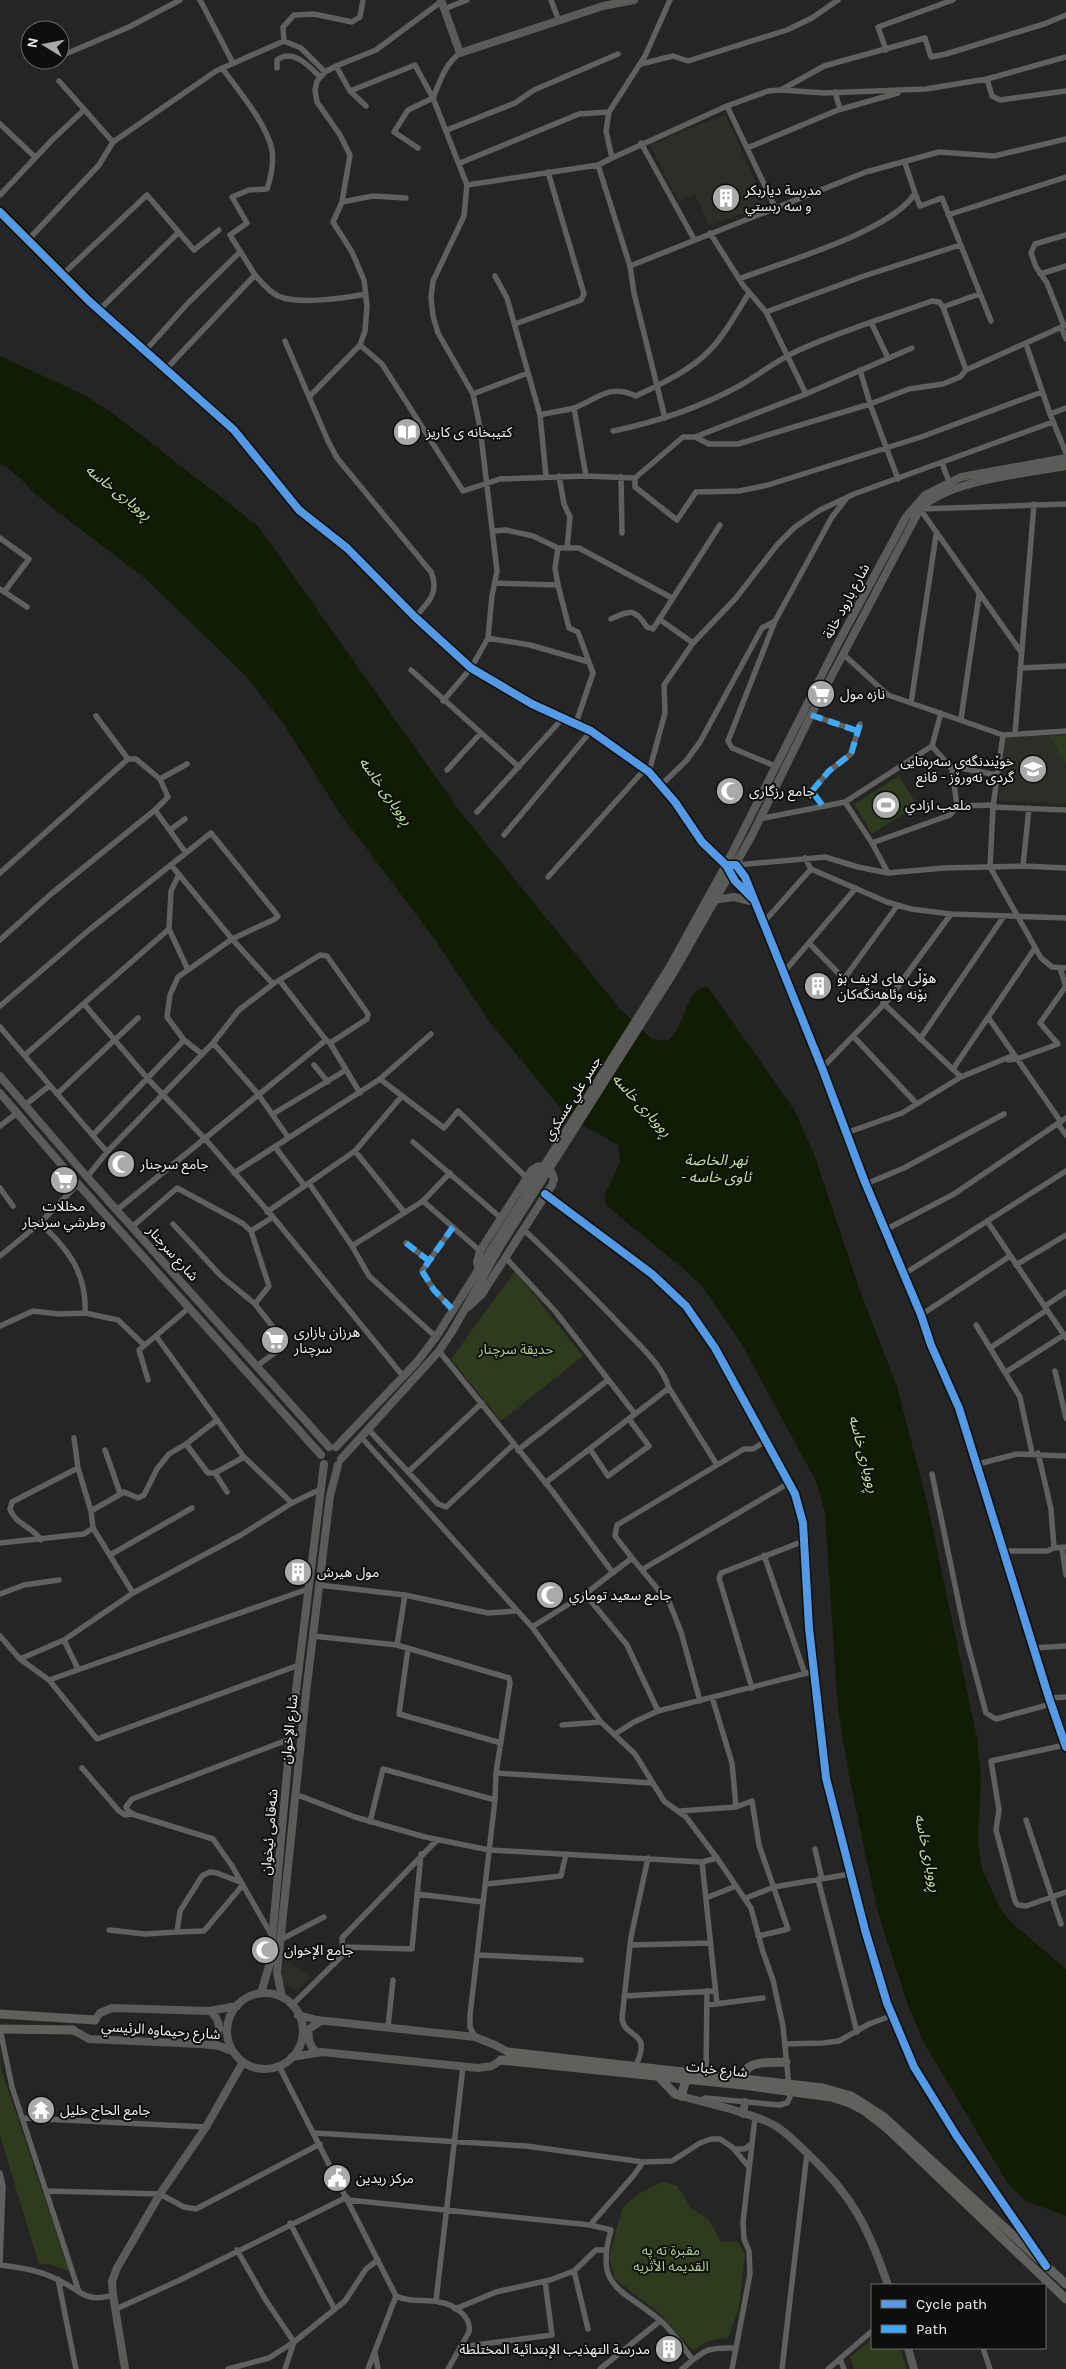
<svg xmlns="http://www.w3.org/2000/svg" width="1066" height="2369" viewBox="0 0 1066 2369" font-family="Karla,'Noto Sans Arabic',sans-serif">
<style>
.built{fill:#2b2f27}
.green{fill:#2e3b1d}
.water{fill:#111c04}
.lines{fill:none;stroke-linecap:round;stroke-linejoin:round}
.street{stroke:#60605f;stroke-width:5.5}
.secondary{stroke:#5b5c5a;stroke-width:8}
.primary{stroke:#60615c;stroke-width:9}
.quiet{stroke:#3fa9f5;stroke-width:6;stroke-dasharray:12 6;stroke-linecap:butt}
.cycleway-casing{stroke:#0e0f0d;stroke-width:11}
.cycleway{stroke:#5399e6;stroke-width:8}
.labels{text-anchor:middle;stroke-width:4;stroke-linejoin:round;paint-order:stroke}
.poi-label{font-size:14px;fill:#f1f2f0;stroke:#0e0f0d;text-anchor:start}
.street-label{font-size:14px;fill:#f1f2f0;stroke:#0e0f0d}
.park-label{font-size:14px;fill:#aecd8b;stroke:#0e0f0d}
.water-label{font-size:15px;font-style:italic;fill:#c1e19e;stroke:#0e0f0d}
</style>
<rect width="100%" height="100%" fill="#242524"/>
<path class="built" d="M725 114 766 205 709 226 695 194 679 202 650 145Z
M1066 735V804L998 801 1004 737Z
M288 1949 292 1964 312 1977 295 1991 280 1982Z"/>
<path class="green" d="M1066 735V765L1050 736Z
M899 776 917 805 872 834 854 804Z
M515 1271 583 1356 501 1421 451 1359Z
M0 2052 1 2069 69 2271 49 2264H39L0 2136Z
M665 2182 677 2186 692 2209 709 2220 721 2242 737 2241 745 2253 739 2308 728 2338C713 2339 705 2341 693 2351L659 2313 615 2279 609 2257 622 2209C631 2198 651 2185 665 2182Z
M872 2339V2348H900L907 2369H854L850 2357Z"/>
<path class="water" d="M0 356 82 394 110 411 258 526 459 810 619 1008 652 1039 667 1041C685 1031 685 985 708 987L795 1111 814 1154 859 1288 897 1387 926 1498 977 1738 981 1776 978 1843 982 1869 1000 1908 1012 1923 1066 1969V2216L1026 2201 1008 2184 924 2043 908 2005 878 1913 850 1781 838 1710 825 1513 816 1481 741 1343 702 1286 686 1271 607 1206 604 1197 620 1162 618 1145 566 1115 490 1022 436 941 339 812 283 723 246 676 148 581 35 494 20 478 0 462Z"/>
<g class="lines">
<path class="street" d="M200 0 233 63
M551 0 559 21
M670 0 645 56 609 112 606 131 612 158 727 106 768 91 781 90 825 93 926 89 987 79 1066 57
M444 9 467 0
M284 41 283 27 294 15 314 14 352 22 360 17 363 0
M886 50 878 27 953 0
M61 56 129 27 180 0
M641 64 673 56 688 61 787 30 812 18 838 0
M336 66 350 91 415 65 433 98 408 110 394 132 418 148
M222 68C238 90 267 124 272 150 274 163 271 177 267 189L249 190 232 197 247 223 230 235 255 275
M277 68V60C293 48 309 66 320 77
M987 79 992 96 1000 100 1066 91
M59 81 113 142
M781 90 824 66 925 38 931 57 946 54 1044 24 1066 15
M350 91 366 106
M835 92 840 109
M727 106 775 207
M0 124 35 157
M447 130 515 103 534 90 618 54
M641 143 694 239
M747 148 838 110 898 93
M460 163 579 114 609 112
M598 165 630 266 634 293 665 418
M467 185 598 165 612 158
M915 193 920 206 942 198 991 321
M0 195 53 139 84 110
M342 202 373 196 406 198
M0 212 89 301 234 430 299 510 347 548 415 617 471 668 532 704 591 731 645 769 662 784 675 802 702 842 726 865
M948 215 1066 177
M710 233 743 285 766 312 806 394
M28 240 99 165 113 142 216 71 284 41 301 48 325 72
M630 266 866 172 939 152 994 156 1066 139
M1040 274 1066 266
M62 275 147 195 194 250 219 230
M495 276 507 298 540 415 546 476
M739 279C783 262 893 231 915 193L905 163
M99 310 178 233
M766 312 864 276 960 245
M871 322 888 358
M515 324 581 300 584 294 548 172
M1064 326 1047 283 1036 267 1031 253 1035 244 1066 235
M1061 327 1066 339
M285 341 328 441 337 458 431 572C440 592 428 603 415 617
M1026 344 1050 414 1066 453
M360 345 382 364 463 491 500 479 586 476 635 478
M912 348 806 394 695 437H683L635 478V487L677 520 696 492 739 491 768 485 921 437 1042 392
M145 351 189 302 240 252
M166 369 255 275C262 283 268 291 278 296 297 305 345 298 366 294
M860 370 870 404 898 479
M966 370 943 307 979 294
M473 394 528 373
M310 396 360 345 365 331 367 306 364 280 352 252 333 222 342 202 350 155 340 135 317 102 315 90 317 81 325 72 336 66 376 50 442 1
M574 408 586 476
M1050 414 1066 408
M540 415C551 412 563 411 574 408 598 399 609 383 636 396 659 385 691 370 709 351 725 335 737 312 749 293
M613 431C657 422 701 407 741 385 760 374 777 360 797 351 840 331 887 317 932 301L939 302 943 307
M695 437 709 444H738L870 404 909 389 943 384 960 377 966 370 1066 325
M942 463 949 482
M559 476 564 504 570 517 567 548
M621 477 622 533
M493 531 506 530 533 536 558 548H579L672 598
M0 538 29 559 4 592
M558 548 555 568 558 585
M495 583 558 585 569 628 578 632 593 673 576 723
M0 589 27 607
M611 619C630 610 635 608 647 627L653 629 720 525
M659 619 693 643
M488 638 530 645 589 662
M1021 652 920 509 1066 504
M843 654 888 695 1003 735 1066 731
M1020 668 1066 666
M411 670 519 767
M443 701 471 668 488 638 492 596 497 571 480 427 473 394 438 333 433 316 431 298 433 281 464 216 467 185 433 98C440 81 445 64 460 53
M911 703 936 535
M811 715 858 731
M96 716 128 759
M961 719 979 595
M1015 734 1034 504
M1003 735 993 807 990 867 1041 958 1052 967 1066 968
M932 746 952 769
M775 766 732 748 728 741 775 621 832 517 846 499
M447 770 480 734
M649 772 665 713 664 685 693 643 736 598 777 545 795 527 820 510 854 494 1053 422
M160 779 187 764
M662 784 686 761 700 742 762 628 775 621
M845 802 872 843 888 873
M822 805 812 791 829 771 851 754 860 724
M957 806 994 805
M993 807 1066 810
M155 810 186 853
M477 812 563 718
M759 819 845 802 932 746 941 713
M170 830 185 819
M504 835 591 731
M872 843 950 815 957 806 952 769 955 767 997 775
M805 858 811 869 887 902 911 909 951 914 1066 918
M736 865 825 857 858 867 888 873 944 868 1023 866 1066 868
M1023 866 1029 808
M0 873 128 759H136L160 779 168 797 155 810 51 894 0 940
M548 877 645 769
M763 923 811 869
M169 929 188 970
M809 943 844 979 897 906
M1060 968 1066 987
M783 973 856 888
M280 981 326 1040 330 1043 360 1093
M883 1003 961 1077
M84 1004 148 1079 206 1140 273 1217 403 1376
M0 1006 89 930 211 833 278 916 275 919 232 939 273 984
M988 1017 1061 1122
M0 1027 107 1152
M853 1036 916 1103
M920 1039 1004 916
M184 1040 202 1054
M213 1043 258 1094 288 1137
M25 1055 169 929 171 891 179 874
M1008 1060 1017 1059 1058 1044 1040 1023 1066 986
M314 1065 328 1082
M822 1068 888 1000 951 914
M953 1069 1035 948
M380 1079 444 1128 458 1111 527 1178
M57 1094 138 1018
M25 1105 49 1086
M273 1114 346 1070
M1058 1124 1066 1135
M0 1126 17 1113
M846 1133 902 1113 961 1077 1014 1055
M94 1134 184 1040 167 1017 170 995 178 977 232 939 172 866
M413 1142 501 1218
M275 1147 304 1185
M355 1151 404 1212
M234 1173 380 1079 431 1034
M87 1177 107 1152 213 1043 239 1010 273 984 320 955 327 956 368 1014 367 1019 330 1043
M309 1183 352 1246 369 1276 436 1337
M866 1184 904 1168 1004 1114
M0 1188 13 1206
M423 1201 480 1251
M118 1209 326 1040
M267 1212 355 1151 402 1096
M987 1221 1066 1338
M40 1223C68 1249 87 1273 85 1313
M173 1224 221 1276 255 1304 283 1340V1347L258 1365
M132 1227 177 1188 242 1223 251 1231 269 1286 255 1304
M453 1227 422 1271 434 1290 454 1311
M523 1229C558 1262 592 1295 625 1330 641 1347 662 1365 669 1388L717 1465
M885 1230 954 1194 1066 1118
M251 1231 273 1217
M406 1243 429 1261
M352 1246 423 1201 450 1173
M0 1256 40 1223 78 1184
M506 1258 555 1311 635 1414
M1016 1265 1066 1235
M904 1274 1066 1171
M1045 1306 1066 1292
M921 1315 1010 1256
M976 1325 1020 1397 1032 1453
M0 1326 33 1311 59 1314 85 1313 118 1320 144 1345
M156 1336 244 1457 292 1503
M990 1348 1047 1310
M439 1351 553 1492 613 1573
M1055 1371 1066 1418
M1006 1372 1064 1335
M148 1380 139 1350 190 1307
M368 1429 438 1504 446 1507 514 1444
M361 1437 532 1627 601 1722 635 1754 664 1801 686 1817 717 1858 702 1862 717 2004
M74 1438 78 1468 91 1511 93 1528 133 1593
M186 1444 208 1473H215L244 1457
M590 1449 608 1476 649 1446 629 1419
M105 1450 120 1493
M518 1450 608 1380
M1038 1453 1051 1509 1054 1548 1066 1547
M978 1464 1017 1454 1066 1456
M408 1472 482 1403
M215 1473 227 1492
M932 1474 966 1638 986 1713 996 1719 1051 1704
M545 1483 669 1388
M91 1511 124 1492 138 1498 144 1495 157 1469 169 1454 186 1444 217 1420
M41 1540C33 1527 15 1524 10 1509L12 1502 78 1468
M0 1543 84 1534 93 1528
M1062 1548 1066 1575
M1004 1551H1047L1054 1548
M110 1555 192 1508
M764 1555 805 1674
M632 1558 670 1604 681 1632 700 1701
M643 1569 789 1483
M319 1585 405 1595 488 1613 516 1611
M0 1594 24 1585 59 1580
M585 1594 627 1645 658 1711
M532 1627 585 1594 632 1558 615 1536 617 1525 744 1449H753L767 1440
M0 1636 20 1659 49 1680 97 1739 299 1665
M313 1636 397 1645 509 1678 510 1683 496 1773 495 1800 470 2015V2027L475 2037
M64 1640 78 1669
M397 1645 405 1595
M408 1648 399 1714 501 1743
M1033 1648 1066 1646
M20 1659 64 1640 133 1593 241 1535 292 1503 321 1489
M49 1680 308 1589
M752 1688 719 1578 721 1573 804 1541
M712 1697 732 1763 736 1807
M1049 1698 1066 1697
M562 1725 601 1722
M615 1734 634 1722 658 1711 815 1671
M1065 1745 991 1761 999 1810 996 1830 1015 1901 1018 1905 1026 1906 1066 1892
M82 1768 119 1811 125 1815 132 1814
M496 1773 652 1783
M295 1794 355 1817 425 1837 489 1850 702 1862
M680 1811 736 1807 752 1801 759 1845 788 1929 758 1936
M1026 1820 1061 1924
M370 1822 383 1769 495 1800
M815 1849 822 1879
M818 1879 857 2032
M240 1882 217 1873 210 1872 202 1876 180 1911 177 1932 204 1931 242 1886
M486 1884 561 1876 566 1854
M417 1894 483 1902
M706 1898 736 1886
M746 1898 774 1887 850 1874
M109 1930 145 1934 177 1932
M272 1936 232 1866 213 1839 135 1815 128 1811 126 1807 132 1799 290 1739
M280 1940 324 1917
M630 1945 710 1943
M344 1947 412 1949 421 1854
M477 1955 581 1960
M624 1996 715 1991
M292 2005 339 1959 343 1954 342 1938 437 1840
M707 2005 763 1998
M388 2027 393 1980
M0 2029 12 2087 79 2292C91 2299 99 2299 113 2295
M785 2044 823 2043 839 2041 869 2024 891 2016
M636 2065C653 2029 624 2040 622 2018L631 1937 648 1858
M279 2066 396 2296C410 2303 425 2299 439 2302 453 2304 472 2316 469 2332L448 2369
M706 2073 707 1991
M699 2101 705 2098 779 2105 787 2103 790 2097 783 2026 773 1980 763 1952 751 1908 717 1858
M23 2118 206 2127
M315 2133 526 2146 643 2162 672 2161 700 2143 711 2139H720L732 2147 749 2167
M734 2149H745L752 2143
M0 2173 3 2186 0 2263
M47 2191 160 2194 184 2207 196 2209 320 2144
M349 2200 590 2225 634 2175 643 2162
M290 2223 334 2308
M590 2225 611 2230C594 2289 622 2288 661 2321 673 2332 683 2347 693 2360
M0 2265C34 2269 50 2273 79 2292
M574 2271 588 2329
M58 2279 76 2369
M436 2301 463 2067
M116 2309 180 2280 347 2197
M455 2309 496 2292 550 2280 574 2271 596 2250H606
M460 2347 552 2335 545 2281
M983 2348 990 2369
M375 2353 378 2369
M840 2359 844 2369
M228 2369 269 2358 294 2342 265 2299 237 2250
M285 2369 294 2342 345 2301 366 2269 378 2260
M368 2369 396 2296
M600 2369 660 2321
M682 2369C704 2351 705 2347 735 2348
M732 2369 750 2274 749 2251 744 2239 743 2222 755 2118
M782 2369 807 2153
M828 2369 872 2331"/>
<path class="secondary" d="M441 0 460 53 603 6 634 0
M733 864 739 867 745 877 822 1068 864 1180 921 1315 931 1345 959 1408 1049 1698 1066 1747
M728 871 753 899
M714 900 734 897 754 902
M0 1076 87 1177 329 1447
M0 1093 78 1184 321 1455
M545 1194 652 1274 686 1306 715 1348 795 1494 803 1523 809 1628 826 1778 865 1930 887 2003 914 2067 956 2135 1041 2258
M468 1307 482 1294 552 1185 554 1179 552 1173 539 1166 532 1170 480 1251 477 1262 479 1272
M336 1447 416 1363 436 1337 669 968 726 865 836 647 906 517 925 495 961 477 1066 458
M341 1459 439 1351 453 1330 501 1245 674 972 751 837 811 715 920 509C950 479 1025 474 1066 466
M261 1993 270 1963 290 1739 324 1464
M227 2031a38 38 0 1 1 76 0a38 38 0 1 1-76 0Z
M282 1997 277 1973 306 1693 330 1496 338 1465
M298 2015 317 2020 475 2037 495 2045 508 2052
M95 2020 100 2013 112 2008 209 2011 237 2006
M73 2030 89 2039 201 2044 219 2046 232 2051
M210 2045C222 2035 222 2021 210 2011
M316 2052C309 2045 308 2039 309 2029L321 2021
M292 2057 322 2052 478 2068 492 2066 501 2060
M677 2095C705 2103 746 2111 772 2124 786 2131 796 2143 807 2153 853 2196 868 2227 888 2285
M743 2114 745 2102
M908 2348 914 2369
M125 2369 113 2295 112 2281 117 2268 160 2194 206 2127 243 2062"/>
<path class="primary" d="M0 2014 95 2020
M0 2029 73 2030
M508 2052 823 2088 851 2096 884 2117 1066 2284
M501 2060 743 2085 831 2097 850 2103 865 2111 889 2130 1066 2299
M659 2077 675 2094
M743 2078C745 2059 772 2063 786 2062
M681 2096 686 2080"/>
<path class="quiet" d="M811 715 858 731
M822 805 812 791 829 771 851 754 860 724
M453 1227 422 1271 434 1290 454 1311
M406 1243 429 1261"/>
<defs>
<path id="cycleway" d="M0 212 89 301 234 430 299 510 347 548 415 617 471 668 532 704 591 731 649 772 675 802 702 842 726 865 735 881 753 899
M726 865H736L745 877 822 1068 864 1180 921 1315 931 1345 959 1408 1049 1698 1066 1747
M545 1194 652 1274 686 1306 715 1348 795 1494 803 1523 809 1628 826 1778 865 1930 887 2003 914 2067 956 2135 1046 2266"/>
</defs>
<use href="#cycleway" class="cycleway-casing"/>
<use href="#cycleway" class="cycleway"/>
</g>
<defs>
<symbol id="building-disc" viewBox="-11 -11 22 22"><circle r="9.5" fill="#a9aaa9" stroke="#0e0f0d"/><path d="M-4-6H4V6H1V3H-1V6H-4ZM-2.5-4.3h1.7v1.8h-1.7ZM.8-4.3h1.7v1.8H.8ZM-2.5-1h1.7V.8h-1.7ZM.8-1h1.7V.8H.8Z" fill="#fff"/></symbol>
<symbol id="library-disc" viewBox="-11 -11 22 22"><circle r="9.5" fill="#a9aaa9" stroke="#0e0f0d"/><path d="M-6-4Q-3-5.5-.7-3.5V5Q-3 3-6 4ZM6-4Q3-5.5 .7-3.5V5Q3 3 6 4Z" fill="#fff"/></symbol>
<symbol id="supermarket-disc" viewBox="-11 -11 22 22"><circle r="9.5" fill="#a9aaa9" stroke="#0e0f0d"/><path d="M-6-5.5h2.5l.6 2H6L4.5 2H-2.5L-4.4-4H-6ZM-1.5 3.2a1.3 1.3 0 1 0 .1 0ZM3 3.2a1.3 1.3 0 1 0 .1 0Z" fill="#fff"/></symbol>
<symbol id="school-disc" viewBox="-11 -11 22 22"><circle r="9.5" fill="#a9aaa9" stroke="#0e0f0d"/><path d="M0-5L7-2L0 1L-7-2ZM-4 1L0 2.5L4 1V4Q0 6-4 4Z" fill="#fff"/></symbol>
<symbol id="mosque-disc" viewBox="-11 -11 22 22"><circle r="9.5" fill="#a9aaa9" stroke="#0e0f0d"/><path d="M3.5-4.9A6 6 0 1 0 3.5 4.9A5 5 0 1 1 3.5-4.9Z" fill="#fff"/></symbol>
<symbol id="stadium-disc" viewBox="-11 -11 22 22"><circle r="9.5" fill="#a9aaa9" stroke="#0e0f0d"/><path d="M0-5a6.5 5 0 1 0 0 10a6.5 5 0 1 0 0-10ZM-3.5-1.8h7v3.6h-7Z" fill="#fff"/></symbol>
<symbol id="temple-disc" viewBox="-11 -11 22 22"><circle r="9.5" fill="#a9aaa9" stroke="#0e0f0d"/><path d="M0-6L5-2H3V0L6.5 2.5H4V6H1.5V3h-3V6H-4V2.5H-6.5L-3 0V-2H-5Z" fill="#fff"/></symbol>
<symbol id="civic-disc" viewBox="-11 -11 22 22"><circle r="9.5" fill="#a9aaa9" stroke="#0e0f0d"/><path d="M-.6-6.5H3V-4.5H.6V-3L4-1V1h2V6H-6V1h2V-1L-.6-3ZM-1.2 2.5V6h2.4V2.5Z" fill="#fff"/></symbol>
</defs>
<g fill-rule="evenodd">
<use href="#building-disc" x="710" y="182" width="32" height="32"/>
<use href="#library-disc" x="391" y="416" width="32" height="32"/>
<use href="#supermarket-disc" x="805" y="678" width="32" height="32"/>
<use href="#school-disc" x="1017" y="753" width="32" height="32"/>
<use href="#mosque-disc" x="714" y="775" width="32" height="32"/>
<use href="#stadium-disc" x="870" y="789" width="32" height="32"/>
<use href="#building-disc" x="802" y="970" width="32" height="32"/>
<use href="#mosque-disc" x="105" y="1148" width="32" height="32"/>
<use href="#supermarket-disc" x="48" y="1164" width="32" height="32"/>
<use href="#supermarket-disc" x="259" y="1324" width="32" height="32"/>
<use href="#building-disc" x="282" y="1556" width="32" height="32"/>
<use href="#mosque-disc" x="534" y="1579" width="32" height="32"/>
<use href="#mosque-disc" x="249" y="1934" width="32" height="32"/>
<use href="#temple-disc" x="25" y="2094" width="32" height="32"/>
<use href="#civic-disc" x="321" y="2162" width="32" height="32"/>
<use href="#building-disc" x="653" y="2333" width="32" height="32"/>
</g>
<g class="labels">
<g class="poi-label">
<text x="745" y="195">مدرسة دياربكر<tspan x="745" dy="16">و سه ربستي</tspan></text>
<text x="426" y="437">كتيبخانه ى كاريز</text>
<text x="840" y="699">نازه مول</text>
<text x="1014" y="766" text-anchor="end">خوێندنگەی سەرەتایی<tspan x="1014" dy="16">گردی نەورۆز - قانع</tspan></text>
<text x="749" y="796">جامع رزگاری</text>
<text x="905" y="810">ملعب ازادي</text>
<text x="837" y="983">هۆڵی های لایف بۆ<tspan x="837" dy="16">بۆنە وئاهەنگەکان</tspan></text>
<text x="140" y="1169">جامع سرجنار</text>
<text x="64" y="1211" text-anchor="middle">مخللات<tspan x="64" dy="16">وطرشي سرنجار</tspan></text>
<text x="294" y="1337">هرزان بازاری<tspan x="294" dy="16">سرچنار</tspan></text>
<text x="317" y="1577">مول هيرش</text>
<text x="569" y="1600">جامع سعيد توماري</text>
<text x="284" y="1955">جامع الإخوان</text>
<text x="60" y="2115">جامع الحاج خليل</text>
<text x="356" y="2183">مركز ريدين</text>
<text x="650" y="2354" text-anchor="end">مدرسة التهذيب الإبتدائية المختلطة</text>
</g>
<g class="street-label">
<text transform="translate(846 601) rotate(-62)" y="5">شارع بارود خانة</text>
<text transform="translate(572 1098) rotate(-58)" y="5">جسر علي عسكري</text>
<text transform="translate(173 1253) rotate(48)" y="5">شارع سرجنار</text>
<text transform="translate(289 1729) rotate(-84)" y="5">شارع الإخوان</text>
<text transform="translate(269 1832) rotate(-85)" y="5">شەقامی ئیخوان</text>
<text transform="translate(161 2030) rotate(4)" y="5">شارع رحيماوه الرئيسي</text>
<text transform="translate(717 2069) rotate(6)" y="5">شارع خبات</text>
</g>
<g class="park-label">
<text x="516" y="1354">حديقة سرچنار</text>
<text x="671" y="2255">مقبرة ته په<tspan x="671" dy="16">القديمه الأثريه</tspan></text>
</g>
<g class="water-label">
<text transform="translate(119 492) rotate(38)" y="5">ڕووباری خاسە</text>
<text transform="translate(386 791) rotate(54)" y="5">ڕووباری خاسە</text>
<text transform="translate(642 1105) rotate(47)" y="5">ڕووباری خاسە</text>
<text x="716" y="1165">نهر الخاصة<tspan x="716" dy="17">- ئاوی خاسە</tspan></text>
<text transform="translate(864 1454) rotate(75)" y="5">ڕووباری خاسە</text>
<text transform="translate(928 1853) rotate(78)" y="5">ڕووباری خاسە</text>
</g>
</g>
<rect x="871" y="2284" width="175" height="65" fill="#0e0f0d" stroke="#696a68"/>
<rect x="881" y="2300" width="25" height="8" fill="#5399e6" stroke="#696a68"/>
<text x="916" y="2309" font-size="15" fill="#f1f2f0">Cycle path</text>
<rect x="881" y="2325" width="25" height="8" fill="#3fa9f5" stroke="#696a68"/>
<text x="916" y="2334" font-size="15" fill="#f1f2f0">Path</text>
<g transform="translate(45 45) rotate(280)"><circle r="24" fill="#0e0f0d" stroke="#696a68"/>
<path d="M0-4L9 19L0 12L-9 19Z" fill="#a9aaa9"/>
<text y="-8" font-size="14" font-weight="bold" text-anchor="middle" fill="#f1f2f0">N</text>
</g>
</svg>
